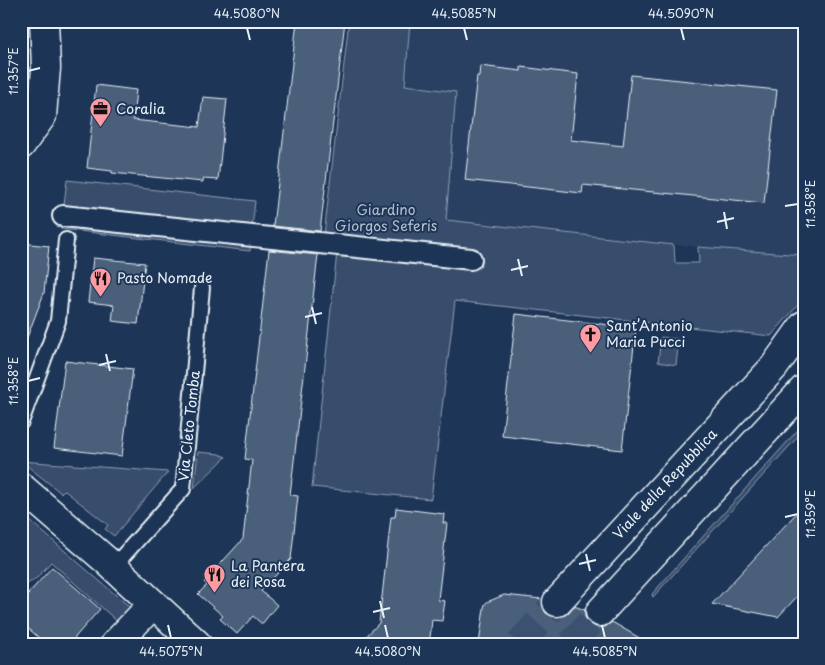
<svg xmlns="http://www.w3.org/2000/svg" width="825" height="665" viewBox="0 0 825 665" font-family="'Playpen Sans',sans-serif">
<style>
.built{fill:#2a4162}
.green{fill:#374d6c;stroke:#909fb2}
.building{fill:#495e7a;stroke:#e8f1f8}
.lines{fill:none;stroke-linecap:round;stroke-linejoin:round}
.secondary-tunnel{stroke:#3b516f;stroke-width:28;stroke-dasharray:28 14;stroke-linecap:butt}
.service-casing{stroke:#e8f1f8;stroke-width:18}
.pedestrian-casing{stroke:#e8f1f8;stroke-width:24}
.minor-casing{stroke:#e8f1f8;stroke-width:31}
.tertiary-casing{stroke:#e8f1f8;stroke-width:31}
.secondary-casing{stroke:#e8f1f8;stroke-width:31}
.service{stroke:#1d3557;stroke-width:14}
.pedestrian{stroke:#1d3557;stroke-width:20}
.minor{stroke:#1d3557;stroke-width:28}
.tertiary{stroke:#1d3557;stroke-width:28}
.secondary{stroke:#1d3557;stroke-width:28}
.ticks{fill:none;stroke:#e8f1f8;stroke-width:2}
.labels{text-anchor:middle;stroke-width:4;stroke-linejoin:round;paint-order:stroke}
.poi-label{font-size:14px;fill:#e8f1f8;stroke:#1d3557;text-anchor:start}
.park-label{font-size:14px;fill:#b3c0ce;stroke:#1d3557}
.street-label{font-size:14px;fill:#e8f1f8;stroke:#1d3557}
.neatline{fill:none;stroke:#e8f1f8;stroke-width:2}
.ticks-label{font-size:12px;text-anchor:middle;fill:#e8f1f8}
</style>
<rect width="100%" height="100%" fill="#1d3557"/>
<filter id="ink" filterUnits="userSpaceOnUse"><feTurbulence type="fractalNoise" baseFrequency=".02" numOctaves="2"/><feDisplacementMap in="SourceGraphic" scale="10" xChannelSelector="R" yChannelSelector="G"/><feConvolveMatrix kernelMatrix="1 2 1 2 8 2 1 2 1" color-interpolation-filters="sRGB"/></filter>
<g filter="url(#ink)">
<path class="built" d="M410 21H804V247L802 255 698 247 445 220 456 92 405 85Z"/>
<path class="green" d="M349 21H410L405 85 456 92 446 220 674 245 675 263H699L698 247 802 255 798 305 771 336 455 301 431 499 312 487 337 252 251 243 250 251 61 229 67 180 255 201 252 228 324 235Z
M661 337 679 339 676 365 658 362Z
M804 423V430L653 597 652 594Z
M198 452 219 454 226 457 194 488Z
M21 461 168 472 114 536 105 529 108 525 64 490 61 493Z
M21 513 132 609 119 623 51 562 38 577 21 588Z"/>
<path class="building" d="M297 21H345L320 231 273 226Z
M480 66 521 71V67L578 74 571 140 623 146 631 75 777 90 764 203 583 185 582 193 465 180 477 76H479Z
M96 85 136 90 133 120 199 127 203 97 227 99 218 180 203 179V182L112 173V171L87 168Z
M21 243 49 246 44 293 23 348 21 347Z
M269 250 318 255 290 495 298 496 291 559 261 591 277 605 262 624 253 616 237 634 220 619 223 616 198 594 207 585 204 582 243 539 252 460 245 459Z
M93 258 145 263 138 324 112 321 114 305 88 302Z
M516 314 636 328 622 450 502 436Z
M65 361 133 369 122 456 54 448Z
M804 505V589L778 617 712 604Z
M396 508 444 514 443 523H447L438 600 445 601 442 621 432 620 430 637 424 644H359L379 623 391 517H395Z
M52 567 100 609 69 644H46L21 622V602Z
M504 595 542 599V607L546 613 554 617H562L568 613 574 606 585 610V617L589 623 596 627H605L612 622 650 644H479L484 608 485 604 487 602Z"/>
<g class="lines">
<path class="secondary-tunnel" d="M519 644 557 602
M571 644 600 612"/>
<defs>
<path id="service" d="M21 422 58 321 66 240
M113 567 183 489 202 288"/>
<path id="pedestrian" d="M63 216 471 259"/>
<path id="minor" d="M21 487 108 562 197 644
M115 644 153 604"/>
<path id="tertiary" d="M21 145 42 116 46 68 44 21"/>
<path id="secondary" d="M557 602 774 367 804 325
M600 612 804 389"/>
</defs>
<use href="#service" class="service-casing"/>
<use href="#pedestrian" class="pedestrian-casing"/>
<use href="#minor" class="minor-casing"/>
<use href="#tertiary" class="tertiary-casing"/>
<use href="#secondary" class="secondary-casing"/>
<use href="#service" class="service"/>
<use href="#pedestrian" class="pedestrian"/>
<use href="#minor" class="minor"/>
<use href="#tertiary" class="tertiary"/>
<use href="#secondary" class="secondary"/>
</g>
</g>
<path class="ticks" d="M247 28 250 40M464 28 467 40M681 28 684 40M28 71 40 68M785 206 798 204M724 212 727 229M717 222 734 218M518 259 522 276M511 270 528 266M312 307 316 324M305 317 322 313M106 354 110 371M99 365 116 361M28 381 40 378M785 517 798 514M586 554 590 571M579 564 596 560M380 601 384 618M373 612 390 608M168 625 171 638M385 625 388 638M602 625 605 638"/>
<defs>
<symbol id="office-pin" viewBox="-11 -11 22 30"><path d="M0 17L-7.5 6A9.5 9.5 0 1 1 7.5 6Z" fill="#ff9aa2" stroke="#1d3557"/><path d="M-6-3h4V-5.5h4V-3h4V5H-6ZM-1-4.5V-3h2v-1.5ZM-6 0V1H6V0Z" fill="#111"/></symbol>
<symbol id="restaurant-pin" viewBox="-11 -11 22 30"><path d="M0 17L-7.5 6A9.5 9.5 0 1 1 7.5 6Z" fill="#ff9aa2" stroke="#1d3557"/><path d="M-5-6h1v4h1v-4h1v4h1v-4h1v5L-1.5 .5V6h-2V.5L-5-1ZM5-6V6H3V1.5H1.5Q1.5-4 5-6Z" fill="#111"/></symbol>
<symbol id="church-pin" viewBox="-11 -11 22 30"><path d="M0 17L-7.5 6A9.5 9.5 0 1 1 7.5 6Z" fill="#ff9aa2" stroke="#1d3557"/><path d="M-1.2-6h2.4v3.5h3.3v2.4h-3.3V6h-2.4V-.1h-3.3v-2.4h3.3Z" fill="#111"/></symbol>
</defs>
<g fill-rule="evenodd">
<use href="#office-pin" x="88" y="96" width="25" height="34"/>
<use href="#restaurant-pin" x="88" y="266" width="25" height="34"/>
<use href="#church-pin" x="578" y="322" width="25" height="34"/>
<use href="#restaurant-pin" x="202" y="562" width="25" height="34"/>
</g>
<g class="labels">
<g class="poi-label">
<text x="116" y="114">Coralia</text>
<text x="117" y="283">Pasto Nomade</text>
<text x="606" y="331">Sant’Antonio<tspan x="606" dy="16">Maria Pucci</tspan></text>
<text x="231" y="571">La Pantera<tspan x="231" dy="16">dei Rosa</tspan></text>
</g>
<g class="park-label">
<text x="386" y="215">Giardino<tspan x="386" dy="16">Giorgos Seferis</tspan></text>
</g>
<g class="street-label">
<text transform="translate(189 426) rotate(-84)" y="5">Via Cleto Tomba</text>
<text transform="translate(665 484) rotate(-47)" y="5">Viale della Repubblica</text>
</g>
</g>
<rect width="825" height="665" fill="none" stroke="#1d3557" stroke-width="55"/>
<rect x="28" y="28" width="770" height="610" class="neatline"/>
<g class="ticks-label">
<text x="247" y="18">44.5080°N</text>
<text x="464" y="18">44.5085°N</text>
<text x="681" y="18">44.5090°N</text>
<text transform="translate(14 71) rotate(-90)" y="4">11.357°E</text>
<text transform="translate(811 204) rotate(-90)" y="4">11.358°E</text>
<text transform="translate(14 381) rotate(-90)" y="4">11.358°E</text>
<text transform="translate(811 514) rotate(-90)" y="4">11.359°E</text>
<text x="171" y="656">44.5075°N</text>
<text x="388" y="656">44.5080°N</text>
<text x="605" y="656">44.5085°N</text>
</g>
</svg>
